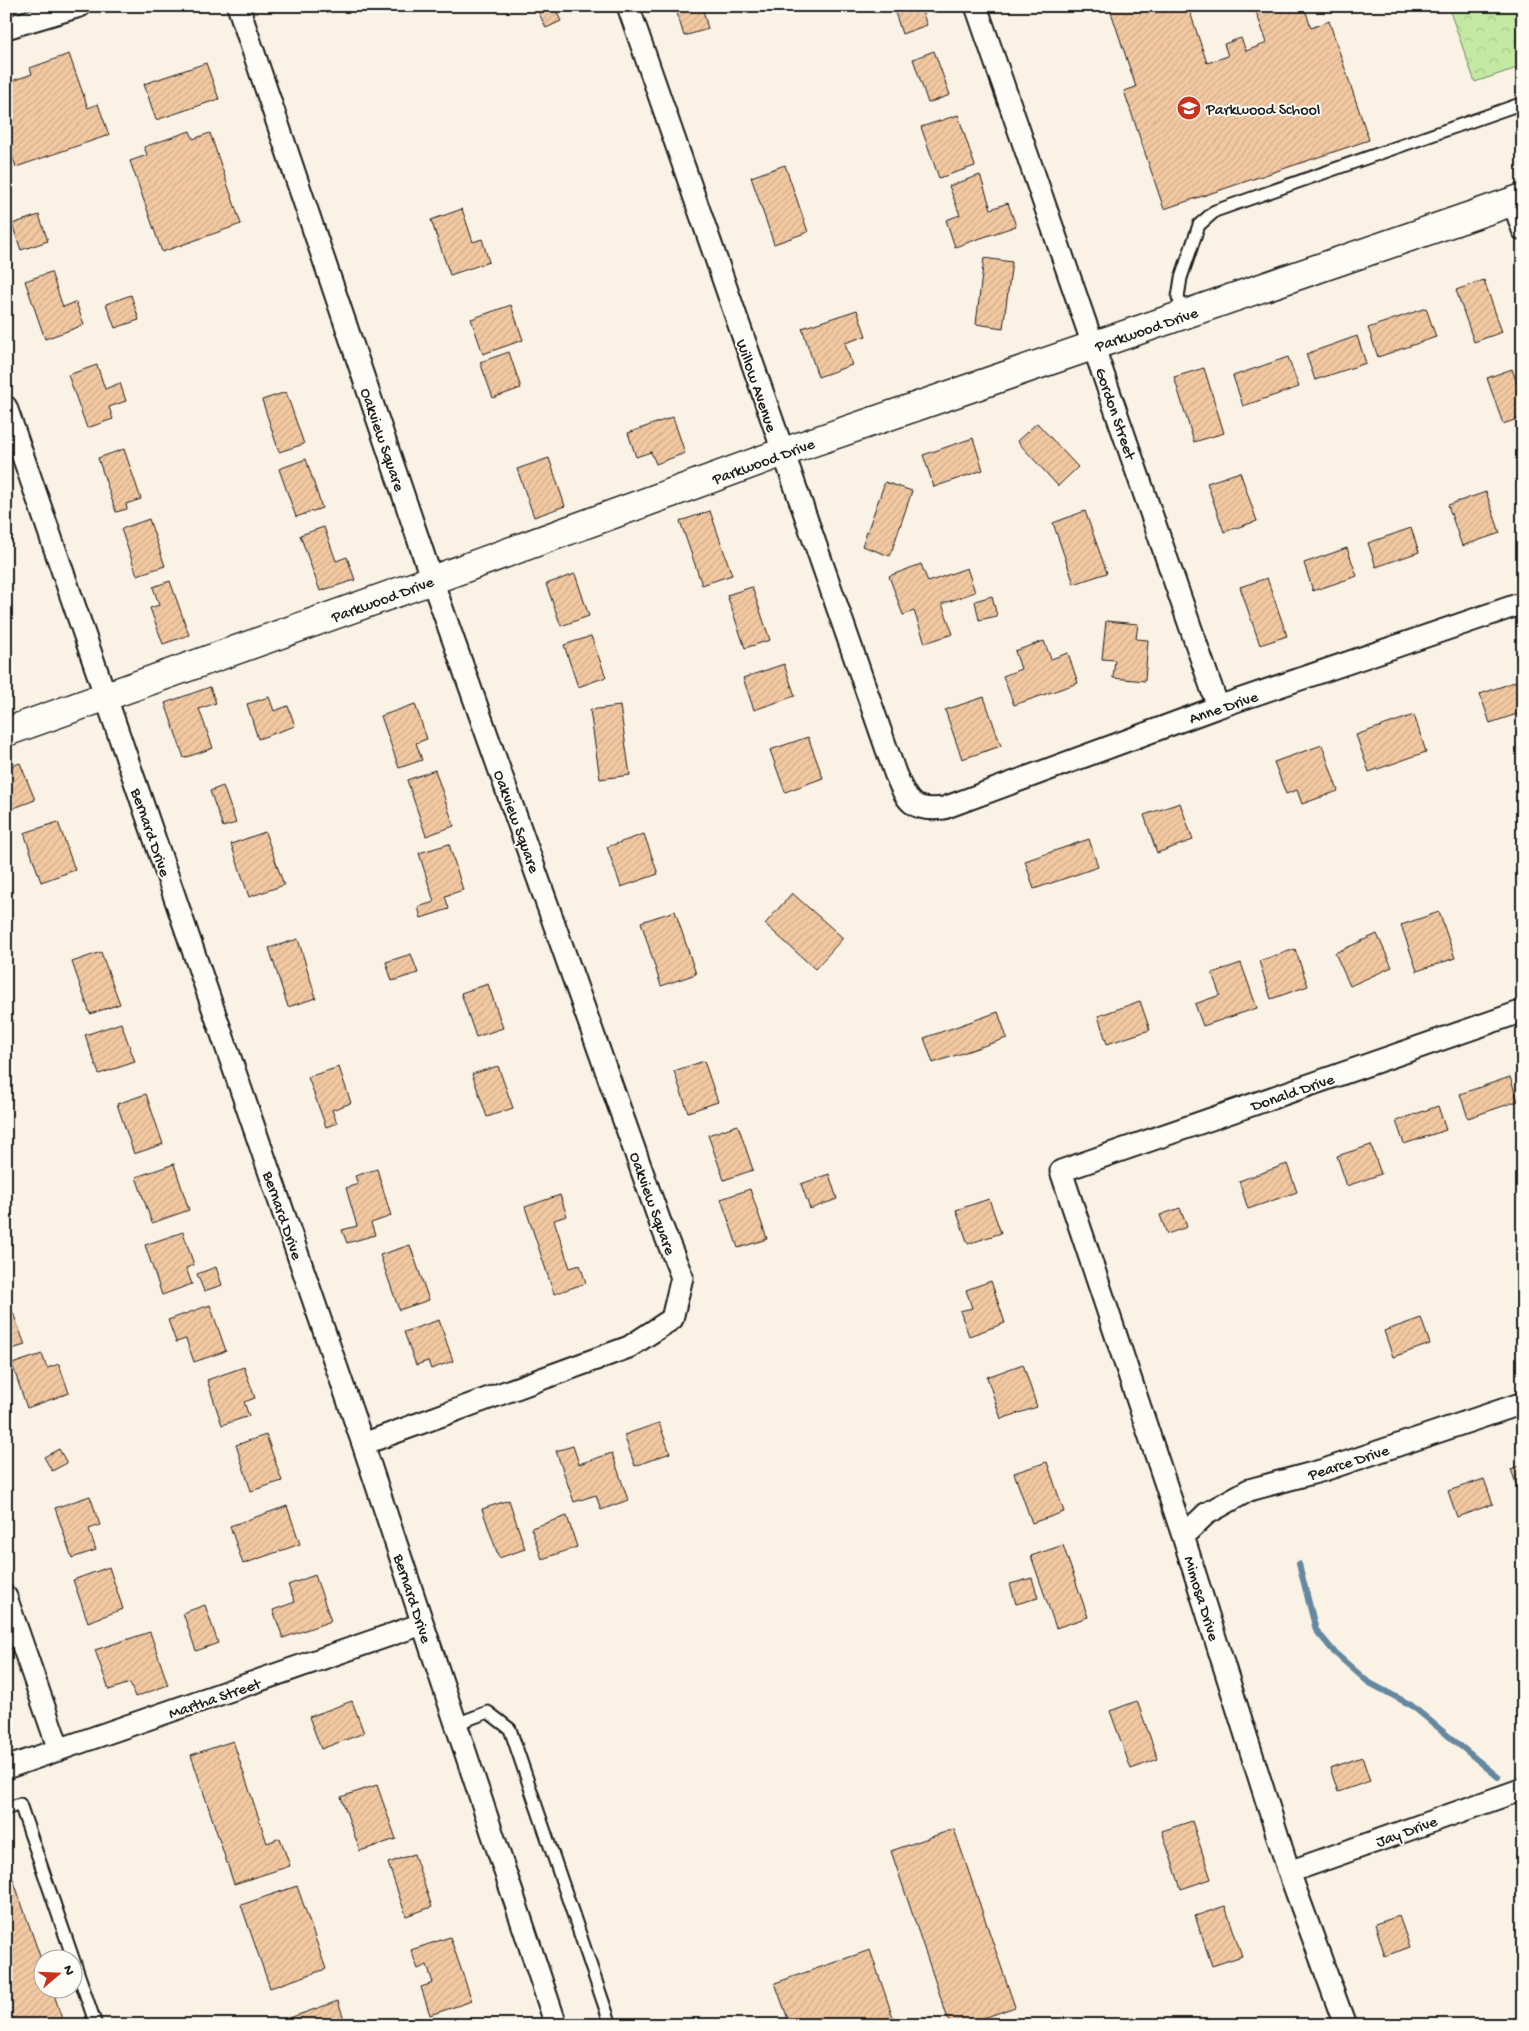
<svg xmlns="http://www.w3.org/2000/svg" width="1529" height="2031" viewBox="0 0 1529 2031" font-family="'Gochi Hand',sans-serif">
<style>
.park{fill:url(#park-crowns);stroke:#708260}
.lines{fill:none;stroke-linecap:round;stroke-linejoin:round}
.stream{stroke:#65889f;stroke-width:6}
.building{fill:url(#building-hatch);stroke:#1c1c1c}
.lane-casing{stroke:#1c1c1c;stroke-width:15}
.street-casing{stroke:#1c1c1c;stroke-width:25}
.secondary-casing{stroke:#1c1c1c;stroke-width:31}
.lane{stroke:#fdfcf7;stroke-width:11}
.street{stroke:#fdfcf7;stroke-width:21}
.secondary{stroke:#fdfcf7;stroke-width:28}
.labels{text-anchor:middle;stroke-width:4;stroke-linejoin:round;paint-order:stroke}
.poi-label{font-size:16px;fill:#1c1c1c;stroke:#fdfcf7;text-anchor:start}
.street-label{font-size:16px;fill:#1c1c1c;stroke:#fdfcf7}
</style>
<defs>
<pattern id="park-crowns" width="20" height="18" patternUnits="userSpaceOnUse" patternTransform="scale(1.25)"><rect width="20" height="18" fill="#c3e9a3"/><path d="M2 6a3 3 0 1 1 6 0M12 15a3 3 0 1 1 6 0" fill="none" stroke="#a7c78c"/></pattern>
<pattern id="building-hatch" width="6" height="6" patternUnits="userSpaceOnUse" patternTransform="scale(1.25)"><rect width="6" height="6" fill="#f3c9a2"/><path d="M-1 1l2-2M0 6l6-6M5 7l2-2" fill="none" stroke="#d0ac8b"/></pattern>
</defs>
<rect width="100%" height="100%" fill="#fbf2e6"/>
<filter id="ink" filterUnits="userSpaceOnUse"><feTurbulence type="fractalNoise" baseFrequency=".02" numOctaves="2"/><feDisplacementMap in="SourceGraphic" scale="10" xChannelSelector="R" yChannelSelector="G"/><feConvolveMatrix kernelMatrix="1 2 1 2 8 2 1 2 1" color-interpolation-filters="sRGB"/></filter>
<g filter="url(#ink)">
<path class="park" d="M1448 6H1523V66L1475 82Z"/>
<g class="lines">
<path class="stream" d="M1299 1564 1316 1630 1335 1653 1368 1682 1411 1705 1498 1777"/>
</g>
<path class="building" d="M542 6H554L561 21 546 28 537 9Z
M675 6H702L708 29 684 36Z
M893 6H920L927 25 902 34Z
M1109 6H1188L1207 63 1228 56 1224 44 1241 38 1246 51 1267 43 1254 6H1304L1311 28 1329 21 1369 140 1164 209 1124 91 1136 87Z
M934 51 950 95 928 103 913 59Z
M69 54 88 108 98 104 109 135 16 167 6 138V83L32 74 30 68Z
M206 63 219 99 156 120 144 84Z
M958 115 975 166 939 178 921 127Z
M190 131 193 139 210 133 241 224 162 252 130 161 147 155 144 147Z
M785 165 808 232 774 244 751 177Z
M980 175 991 209 1008 203 1016 226 955 247 946 220 960 215 949 186Z
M462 209 473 242 482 239 489 262 450 275 431 220Z
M39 215 48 241 21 250 12 224Z
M984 258 1012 262 1003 328 976 324Z
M51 272 63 307 76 302 84 325 45 339 25 281Z
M1484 280 1502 332 1474 342 1456 290Z
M131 295 139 320 115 328 106 304Z
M511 305 523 340 483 354 471 319Z
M1426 308 1436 337 1378 357 1368 328Z
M857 310 866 336 845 343 852 365 818 377 802 328Z
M1357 336 1366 363 1315 380 1306 354Z
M509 352 521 388 493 398 480 362Z
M1288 357 1299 387 1243 406 1233 376Z
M97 365 105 389 120 383 126 401 109 407 113 419 87 428 68 375Z
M1204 368 1224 433 1194 442 1174 377Z
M1512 369 1523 400V417L1503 424 1487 378Z
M286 392 304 444 279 452 262 400Z
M673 417 685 453 656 464 651 452 636 457 628 433Z
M1037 423 1078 467 1058 486 1017 441Z
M973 438 983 470 934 487 923 455Z
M124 449 141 499 126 504 127 509 116 512 98 458Z
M549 458 565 506 534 517 517 469Z
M306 459 322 508 296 517 279 469Z
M1240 472 1257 521 1224 532 1207 483Z
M885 482 912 491 890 556 862 546Z
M1486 492 1500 533 1462 546 1448 505Z
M710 511 732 575 702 585 680 521Z
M1085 511 1107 573 1074 584 1053 523Z
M149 519 165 566 137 575 121 529Z
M324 527 336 561 347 557 355 580 320 591 300 535Z
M1411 528 1419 552 1376 567 1368 543Z
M1347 548 1357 576 1313 591 1304 563Z
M921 564 928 582 967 568 975 592 942 604 953 634 925 643 914 611 903 615 889 576Z
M575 574 589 616 561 626 546 584Z
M1267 578 1287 636 1260 645 1240 587Z
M170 581 189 635 163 644 150 608 159 605 153 587Z
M752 587 770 640 745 648 727 595Z
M992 596 997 616 979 620 975 601Z
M1106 621 1138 624 1136 639 1148 640 1145 681 1113 678 1115 660 1102 659Z
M591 636 606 677 578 687 564 645Z
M1044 641 1051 659 1068 653 1078 683 1014 705 1003 676 1021 669 1015 651Z
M784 664 795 696 754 710 743 678Z
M1523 679V712L1490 723 1480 694Z
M210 687 216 703 199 709 213 748 184 758 165 703Z
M269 697 274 711 288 706 295 726 258 739 247 704Z
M984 697 1001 746 962 759 945 710Z
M415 704 427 739 416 743 422 760 399 768 381 716Z
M620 706 630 775 600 779 590 710Z
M1414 715 1426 752 1369 772 1356 735Z
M808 737 823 778 785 792 770 750Z
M1322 745 1338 791 1302 804 1297 790 1286 794 1274 762Z
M20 763 35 800 6 811V768Z
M435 770 454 826 426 836 407 780Z
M223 786 236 823 223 827 210 791Z
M1180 803 1193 840 1157 853 1144 815Z
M58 822 75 870 41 882 24 833Z
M265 832 284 885 249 897 231 844Z
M644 834 658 874 621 887 607 847Z
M1089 839 1098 867 1034 889 1025 861Z
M449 844 463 890 445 896 449 909 421 918 418 907 434 902 419 853Z
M792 893 843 938 815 969 765 924Z
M675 911 696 974 661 986 641 922Z
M1439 912 1455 958 1417 971 1401 925Z
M1377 934 1392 967 1350 986 1335 953Z
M298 939 316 998 288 1007 269 948Z
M1295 949 1308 986 1271 999 1259 961Z
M101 952 120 1004 90 1014 72 962Z
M411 954 418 973 392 981 386 962Z
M1241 963 1257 1008 1203 1026 1195 1004 1220 995 1212 973Z
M488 984 503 1028 476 1037 461 993Z
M1140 1001 1150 1030 1107 1044 1098 1016Z
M998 1012 1007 1038 933 1063 924 1038Z
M121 1023 135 1062 99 1074 85 1035Z
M704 1061 718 1102 688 1112 674 1071Z
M498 1066 513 1108 487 1117 472 1074Z
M339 1067 351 1103 332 1110 337 1123 326 1127 308 1077Z
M1510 1077 1518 1101 1468 1118 1460 1094Z
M146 1094 163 1144 134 1154 117 1104Z
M1438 1106 1446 1130 1404 1144 1396 1121Z
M738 1125 753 1170 724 1180 708 1135Z
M1371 1145 1381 1174 1347 1186 1337 1156Z
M174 1164 189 1210 152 1223 136 1177Z
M1287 1164 1297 1192 1248 1209 1239 1181Z
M377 1169 391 1216 371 1223 375 1235 347 1243 342 1230 357 1226 346 1188 358 1184 355 1176Z
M829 1174 837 1199 810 1209 801 1184Z
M750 1189 767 1239 738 1248 721 1199Z
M560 1195 567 1216 554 1220 570 1268 580 1265 586 1283 554 1294 525 1207Z
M989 1199 1001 1233 968 1244 956 1210Z
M1180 1208 1187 1227 1167 1234 1160 1215Z
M183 1232 194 1265 186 1268 192 1284 162 1295 145 1245Z
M410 1245 429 1300 399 1310 380 1255Z
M216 1267 222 1285 204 1291 197 1274Z
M991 1281 1005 1323 969 1336 960 1311 972 1308 966 1290Z
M6 1294 25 1345 6 1351Z
M210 1305 226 1351 194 1362 186 1339 176 1342 168 1320Z
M1421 1318 1430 1344 1393 1357 1384 1331Z
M439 1320 453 1361 431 1369 428 1361 416 1365 404 1332Z
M42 1354 47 1368 59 1364 69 1393 27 1408 12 1364Z
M1023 1364 1037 1407 1001 1419 987 1377Z
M244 1367 255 1398 244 1402 249 1416 222 1425 207 1380Z
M659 1423 670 1453 635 1466 624 1435Z
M266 1435 282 1481 251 1491 236 1445Z
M573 1446 579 1464 612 1453 628 1500 601 1510 596 1495 574 1502 556 1451Z
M59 1449 67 1463 52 1471 44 1457Z
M1047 1462 1064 1512 1032 1523 1014 1473Z
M1523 1465V1500L1522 1501 1511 1469Z
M1484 1479 1493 1504 1457 1517 1448 1491Z
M90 1496 100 1525 89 1529 96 1550 72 1558 55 1508Z
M509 1500 525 1549 499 1558 482 1509Z
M287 1506 300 1544 243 1564 230 1526Z
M567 1516 577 1547 542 1559 531 1528Z
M1063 1545 1088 1617 1056 1628 1031 1556Z
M109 1567 123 1609 88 1622 73 1580Z
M315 1575 331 1621 283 1638 273 1610 295 1602 288 1585Z
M1032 1578 1038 1598 1016 1604 1010 1584Z
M205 1605 218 1643 196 1651 183 1613Z
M150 1632 168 1685 135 1697 130 1683 109 1690 95 1650Z
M352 1701 364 1733 321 1749 309 1717Z
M1137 1701 1158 1759 1131 1769 1110 1711Z
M233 1741 267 1843 280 1838 290 1866 234 1884 191 1755Z
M1362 1757 1370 1781 1338 1792 1330 1768Z
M377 1785 396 1839 360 1851 341 1797Z
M1192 1821 1211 1879 1181 1889 1162 1831Z
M954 1829 1015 2007 964 2025H950L891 1851Z
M414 1854 432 1907 406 1916 388 1863Z
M6 1859 42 1962V1988H52L64 2025H6Z
M297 1886 326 1969 270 1988 241 1905Z
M1225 1906 1242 1956 1212 1966 1195 1916Z
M1399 1916 1410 1947 1385 1956 1375 1924Z
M450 1937 472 2001 430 2015 421 1987 433 1983 427 1965 418 1969 411 1950Z
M870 1950 895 2023 889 2025H790L775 1983Z
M338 2001 346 2025H269Z"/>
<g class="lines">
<defs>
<path id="lane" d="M1184 314 1178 297 1181 278 1199 225 1215 211 1523 103
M456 1724 488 1712 510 1729 611 2025
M6 1809 20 1804 96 2025"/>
<path id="street" d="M238 6 432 580 660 1222 682 1277 672 1319 629 1347 363 1444
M628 6 895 773C907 801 911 812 944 808L1218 707 1523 603
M976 6 1218 707
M6 28 80 6
M1513 201 1523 230
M6 407 363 1444 556 2025
M1183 1536 1206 1514 1249 1490 1324 1470 1523 1403
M6 1597 59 1750
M6 1768 422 1624
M1289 1872 1523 1789
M1345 2025 1289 1872 1183 1536 1061 1171 1523 1011"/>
<path id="secondary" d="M6 732 432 580 781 453 1523 198"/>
</defs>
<use href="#lane" class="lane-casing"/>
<use href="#street" class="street-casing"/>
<use href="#secondary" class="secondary-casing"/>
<use href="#lane" class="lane"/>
<use href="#street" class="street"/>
<use href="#secondary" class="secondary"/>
</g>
</g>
<defs>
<symbol id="school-disc" viewBox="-11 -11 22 22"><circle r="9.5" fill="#c8321e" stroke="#fdfcf7"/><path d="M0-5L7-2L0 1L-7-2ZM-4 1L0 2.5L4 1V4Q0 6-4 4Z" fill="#fff"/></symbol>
</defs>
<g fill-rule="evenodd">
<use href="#school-disc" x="1175" y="94" width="28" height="28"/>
</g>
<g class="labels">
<g class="poi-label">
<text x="1206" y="114">Parkwood School</text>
</g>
<g class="street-label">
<text transform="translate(1146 328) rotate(-19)" y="6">Parkwood Drive</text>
<text transform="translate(758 385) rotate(71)" y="6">Willow Avenue</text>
<text transform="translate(1117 413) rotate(71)" y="6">Gordon Street</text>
<text transform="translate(384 439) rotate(71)" y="6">Oakview Square</text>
<text transform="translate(763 460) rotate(-20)" y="6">Parkwood Drive</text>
<text transform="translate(382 598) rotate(-20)" y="6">Parkwood Drive</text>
<text transform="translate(1223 706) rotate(-19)" y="6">Anne Drive</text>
<text transform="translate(518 821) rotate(70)" y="6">Oakview Square</text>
<text transform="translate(152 832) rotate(71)" y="6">Bernard Drive</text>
<text transform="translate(1292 1091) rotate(-19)" y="6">Donald Drive</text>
<text transform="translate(654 1203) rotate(70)" y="6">Oakview Square</text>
<text transform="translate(284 1215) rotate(71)" y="6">Bernard Drive</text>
<text transform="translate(1348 1461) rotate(-18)" y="6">Pearce Drive</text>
<text transform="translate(414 1598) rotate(72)" y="6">Bernard Drive</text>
<text transform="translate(1203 1598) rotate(73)" y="6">Mimosa Drive</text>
<text transform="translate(214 1697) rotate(-19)" y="6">Martha Street</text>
<text transform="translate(1406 1830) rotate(-20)" y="6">Jay Drive</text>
</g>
</g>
<rect width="1529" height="2031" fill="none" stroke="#fdfcf7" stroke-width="25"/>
<rect x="12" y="12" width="1504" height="2006" fill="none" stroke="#1c1c1c" stroke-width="2" filter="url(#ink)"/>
<g transform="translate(58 1974) rotate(71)"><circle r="24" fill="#fdfcf7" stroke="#a3a29f"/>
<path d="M0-4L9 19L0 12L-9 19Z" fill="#c8321e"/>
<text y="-8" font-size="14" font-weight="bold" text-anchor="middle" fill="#1c1c1c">N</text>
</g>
</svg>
